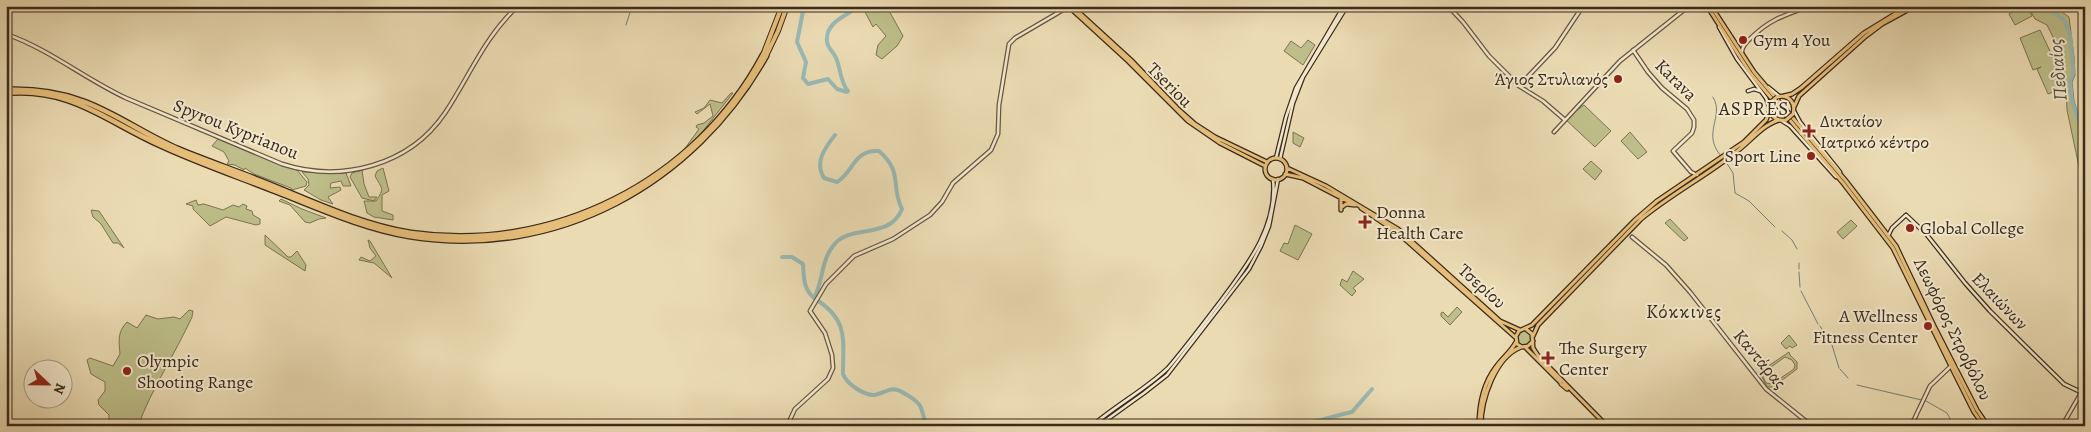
<svg xmlns="http://www.w3.org/2000/svg" width="2091" height="432" viewBox="0 0 2091 432" font-family="Alegreya,serif">
<style>
.green{fill:#bdbe89;stroke:#7c7452;fill-rule:evenodd}
.lines{fill:none;stroke-linecap:round;stroke-linejoin:round}
.stream{stroke:#738177;stroke-width:1}
.river{stroke:#99bab4;stroke-width:4}
.tertiary-casing{stroke:#675741;stroke-width:5}
.secondary-casing{stroke:#3b2b1b;stroke-width:5}
.primary-casing{stroke:#3b2b1b;stroke-width:5.5}
.trunk-casing{stroke:#3b2b1b;stroke-width:6}
.motorway-casing{stroke:#3b2b1b;stroke-width:7}
.tertiary{stroke:#f2e8ce;stroke-width:2.5}
.secondary{stroke:#f2e8ce;stroke-width:2.5}
.primary{stroke:#e6be7a;stroke-width:3}
.trunk{stroke:#e6be7a;stroke-width:4}
.motorway{stroke:#e6be7a;stroke-width:4.5}
.primary-bridge-casing{stroke:#3b2b1b;stroke-width:5.5;stroke-linecap:butt}
.primary-bridge{stroke:#e6be7a;stroke-width:3}
.poi-dot{fill:#8f2418;stroke:#f2e8ce;stroke-width:2}
.labels{text-anchor:middle;stroke-width:4;stroke-linejoin:round;paint-order:stroke}
.poi-label{font-size:18px;fill:#3b2b1b;stroke:#f2e8ce;text-anchor:start}
.street-label{font-size:18px;fill:#3b2b1b;stroke:#f2e8ce}
.water-label{font-size:19px;font-style:italic;fill:#524f41;stroke:#f2e8ce}
.neighbourhood-label{font-size:19px;letter-spacing:1px;fill:#3b2b1b;stroke:#f2e8ce}
</style>
<rect width="100%" height="100%" fill="#ebdbb3"/>
<filter id="stains"><feTurbulence type="fractalNoise" baseFrequency=".004" numOctaves="4"/><feColorMatrix values="0 0 0 0 .2 0 0 0 0 .09 0 0 0 0 .02 0 0 0 .5 -.17"/></filter>
<radialGradient id="worn" r=".72"><stop offset=".6" stop-color="#630" stop-opacity="0"/><stop offset="1" stop-color="#630" stop-opacity=".3"/></radialGradient>
<path class="green" d="M867 6 887 7 903 36 897 46 882 59 876 55 878 45 886 36 876 24 873 27 865 12Z
M2023 6H2053L2069 17 2074 57 2075 75 2072 82 2074 101 2085 134V195L2067 110 2066 87 2048 94 2037 69 2041 67 2033 70 2020 38 2040 30 2066 85 2062 55 2047 25 2035 19 2028 7 2032 16 2015 25 2009 14Z
M1308 40 1315 45 1303 65 1284 51 1291 41 1301 48Z
M731 93H733L703 131 683 151 699 129 696 127 697 125 704 123 713 116 710 104 697 114 695 112 704 108 710 100 722 103Z
M1584 105 1611 131 1595 147 1565 119Z
M1293 132 1304 138 1300 147 1293 143Z
M1630 132 1647 152 1638 159 1621 141Z
M218 139 273 162 297 170 307 182 306 186 292 190 291 188 254 174 245 168 244 170 235 165 227 164 229 161 224 152 212 146Z
M1591 161 1602 171 1595 180 1583 169Z
M383 168 389 191 382 195V211L393 215V220L374 217 367 213 364 201H376C385 188 382 189 375 176L377 171Z
M362 170 364 184 369 197H377L374 201 362 198 350 177 352 173Z
M302 172 346 173 351 186H343L341 181 331 183 330 188 340 187 341 190 328 197 333 204 321 200 304 190 309 185 308 179Z
M281 199 302 209 326 218 319 219 310 223 305 222 290 205 279 201Z
M196 200 198 205 204 204 223 210 233 205 239 207 243 204 247 206 246 209 252 211 253 215 260 219V224L256 225 226 217 210 226 193 209V206L186 204Z
M91 210 99 211 124 248 118 243H113L101 224 93 217Z
M1670 219 1688 238 1684 241 1665 223Z
M1851 220 1857 226 1843 239 1837 232Z
M1295 225 1312 234 1298 260 1280 251 1284 243 1288 244Z
M265 235 288 257H291L297 251 306 265 305 271 265 245Z
M368 240 370 241 392 278 374 263 359 260 361 257 370 261 376 256 370 248Z
M1353 271 1364 279 1353 288 1356 291 1352 296 1340 285 1342 279 1347 282Z
M1457 307 1462 312 1450 325 1441 316V313L1443 312 1448 317Z
M189 310 193 311 192 317C175 354 152 388 138 426H109V415L99 405 98 400 105 391V382L91 374 87 360 90 358 113 366 120 354C119 342 117 332 127 322L137 328 146 315 158 319 174 317 180 319Z
M1517 338a7 7 0 1 1 14 0a7 7 0 1 1-14 0Z
M1789 335 1797 345 1792 348 1790 346 1786 349 1781 343Z
M1789 352 1790 355 1797 362V369L1773 387H1767L1761 375 1758 373ZM1785 357 1792 360 1795 365 1794 369 1772 384 1766 383 1763 377 1764 372Z"/>
<g class="lines">
<path class="stream" d="M626 25 632 6
M1713 97C1725 117 1701 133 1721 156
M1726 162 1733 173 1735 193 1749 201 1775 227
M1782 231 1792 240 1797 249
M1799 263V269
M1799 272 1800 287
M1801 291 1818 324
M1820 326 1832 345 1839 368
M1840 369 1848 378
M1857 385 1926 401 1947 413 1954 426"/>
<path class="river" d="M804 6 797 42 806 62 803 78 808 84 828 79 837 89 847 92
M2045 6 2064 20 2070 35 2073 66V74L2070 81 2072 101 2085 139
M848 91C840 82 841 69 836 58 834 52 827 48 827 41 825 22 848 15 860 6
M835 135C825 148 814 162 824 178L837 182C853 173 854 149 879 151 904 173 890 186 902 209 889 241 849 223 833 246 821 261 823 282 814 298 849 320 843 338 843 374 847 384 863 395 874 395 883 394 891 386 900 391 907 395 919 401 921 408 924 415 923 421 929 426
M782 257H792L803 264C804 278 803 288 814 298
M1280 424 1289 426
M1272 426 1278 424
M1292 426C1313 424 1332 416 1352 412L1372 389"/>
<defs>
<path id="tertiary" d="M1448 6 1463 22 1489 56 1519 86 1543 101 1565 120
M6 34C49 49 85 79 126 98L282 164C341 183 409 166 445 113 469 77 485 36 518 6
M1633 50 1648 72 1662 88 1687 109 1694 120V127L1692 133 1673 151 1691 172 1697 175
M1742 52C1742 45 1748 41 1753 36 1772 18 1786 15 1810 6
M1519 86 1555 48 1583 6
M1554 132 1620 61 1689 6
M1632 237 1666 265 1690 292 1766 389 1812 426
M787 426 795 409 828 379 833 368 832 355 825 333 810 311 826 284 854 256 893 239 930 215 942 202 953 183 991 150 998 134 999 105 1009 44 1015 38 1068 7
M1911 426 1930 386 1951 366
M2062 426 2081 393"/>
<path id="secondary" d="M1719 27 1737 59 1766 98 1769 106
M1768 87 1779 96
M1748 91 1754 89 1760 91
M1794 111 1800 122 1840 172
M1782 121 1790 126 1836 177
M1276 158 1286 117 1296 88 1344 6
M1280 159 1293 103 1303 77 1347 6
M1888 236 1892 228 1906 215 1927 235 1965 283 1990 311 2064 384 2085 394
M1092 426C1116 405 1145 390 1168 368 1186 347 1203 324 1220 302 1247 266 1278 227 1273 179
M1098 426 1144 393 1167 375 1249 269 1261 246 1269 226 1278 179"/>
<path id="primary" d="M1068 6 1128 61 1188 121 1220 143 1265 166
M1072 6 1131 60 1177 108 1195 124 1215 137 1267 162
M1707 6 1751 74 1843 183 1893 248 1950 364 1974 412 1984 426
M1711 6 1754 72 1846 181 1896 246 1934 326 1977 410 1988 426
M1784 96 1792 94 1801 88 1864 33 1908 6
M1777 97C1788 94 1796 102 1793 114
M1771 102C1767 113 1774 122 1786 120
M1794 107 1799 96 1866 36 1882 24 1915 6
M1265 169a11 11 0 1 1 22 0a11 11 0 1 1-22 0Z
M1287 168 1326 186 1398 229 1500 321 1520 330
M1285 174 1303 178 1351 203
M1341 198V210
M1342 207 1346 204 1355 205
M1361 208 1398 233 1515 337
M1526 329 1532 334 1533 348 1539 357 1607 426
M1533 336 1538 325 1641 219C1671 194 1706 176 1736 152 1750 142 1762 125 1779 120
M1533 341 1528 346 1522 347 1517 344 1516 336 1519 331 1532 325 1635 220 1657 201 1744 142 1766 120 1770 110
M1526 348 1560 382
M1561 384 1567 389
M1479 426C1479 404 1483 384 1496 367 1502 358 1511 352 1516 342
M1481 426C1481 400 1495 357 1521 347"/>
<path id="trunk" d="M763 55 782 6
M766 56 778 31 787 6"/>
<path id="motorway" d="M6 90C32 89 57 92 82 101 114 112 145 135 178 149 207 161 236 171 266 183 313 202 361 225 411 233 553 254 696 181 763 55
M6 93C72 87 107 122 162 146 199 163 237 176 275 191 319 208 362 228 409 236 557 260 694 184 766 56"/>
</defs>
<use href="#tertiary" class="tertiary-casing"/>
<use href="#secondary" class="secondary-casing"/>
<use href="#primary" class="primary-casing"/>
<use href="#trunk" class="trunk-casing"/>
<use href="#motorway" class="motorway-casing"/>
<use href="#tertiary" class="tertiary"/>
<use href="#secondary" class="secondary"/>
<use href="#primary" class="primary"/>
<use href="#trunk" class="trunk"/>
<use href="#motorway" class="motorway"/>
<defs>
<path id="primary-bridge" d="M1771 102 1777 97
M1786 120 1793 114"/>
</defs>
<use href="#primary-bridge" class="primary-bridge-casing"/>
<use href="#primary-bridge" class="primary-bridge"/>
</g>
<g class="poi-dot">
<circle cx="1743" cy="40" r="5"/>
<circle cx="1618" cy="79" r="5"/>
<path d="M1806.5 123.5h5v5h5v5h-5v5h-5v-5h-5v-5h5z"/>
<circle cx="1811" cy="156" r="5"/>
<path d="M1362.5 214.5h5v5h5v5h-5v5h-5v-5h-5v-5h5z"/>
<circle cx="1910" cy="228" r="5"/>
<circle cx="1928" cy="326" r="5"/>
<path d="M1545.5 350.5h5v5h5v5h-5v5h-5v-5h-5v-5h5z"/>
<circle cx="127" cy="371" r="5"/>
</g>
<g class="labels">
<g class="poi-label">
<text x="1753" y="46">Gym 4 You</text>
<text x="1608" y="85" text-anchor="end">Άγιος Στυλιανός</text>
<text x="1820" y="127">Δικταίον<tspan x="1820" dy="21">Ιατρικό κέντρο</tspan></text>
<text x="1801" y="162" text-anchor="end">Sport Line</text>
<text x="1376" y="218">Donna<tspan x="1376" dy="21">Health Care</tspan></text>
<text x="1920" y="234">Global College</text>
<text x="1918" y="322" text-anchor="end">A Wellness<tspan x="1918" dy="21">Fitness Center</tspan></text>
<text x="1559" y="354">The Surgery<tspan x="1559" dy="21">Center</tspan></text>
<text x="137" y="367">Olympic<tspan x="137" dy="21">Shooting Range</tspan></text>
</g>
<g class="street-label">
<text transform="translate(1676 80) rotate(45)" y="6">Karava</text>
<text transform="translate(1170 85) rotate(45)" y="6">Tseriou</text>
<text transform="translate(236 129) rotate(22)" y="6">Spyrou Kyprianou</text>
<text transform="translate(1482 286) rotate(42)" y="6">Τσερίου</text>
<text transform="translate(2000 301) rotate(46)" y="6">Ελαιώνων</text>
<text transform="translate(1953 329) rotate(64)" y="6">Λεωφόρος Στροβόλου</text>
<text transform="translate(1760 359) rotate(50)" y="6">Καντάρας</text>
</g>
<g class="water-label">
<text transform="translate(2057 70) rotate(-95)" y="7">Πεδιαίος</text>
</g>
<g class="neighbourhood-label">
<text x="1754" y="115">ASPRES</text>
<text x="1684" y="318">Κόκκινες</text>
</g>
</g>
<rect width="2091" height="432" fill="none" stroke="#ebdbb3" stroke-width="25"/>
<rect x="8" y="8" width="2076" height="417" fill="none" stroke="#3b2b1b" stroke-width="2.5"/>
<rect x="12" y="12" width="2066" height="407" fill="none" stroke="#3b2b1b"/>
<g transform="translate(48 384) rotate(112)"><circle r="24" fill="#f2e8ce" stroke="#a99c86"/>
<path d="M0-4L9 19L0 12L-9 19Z" fill="#8f2418"/>
<text y="-8" font-size="14" font-weight="bold" text-anchor="middle" fill="#3b2b1b">N</text>
</g>
<rect width="100%" height="100%" filter="url(#stains)"/>
<rect width="100%" height="100%" fill="url(#worn)"/>
</svg>
